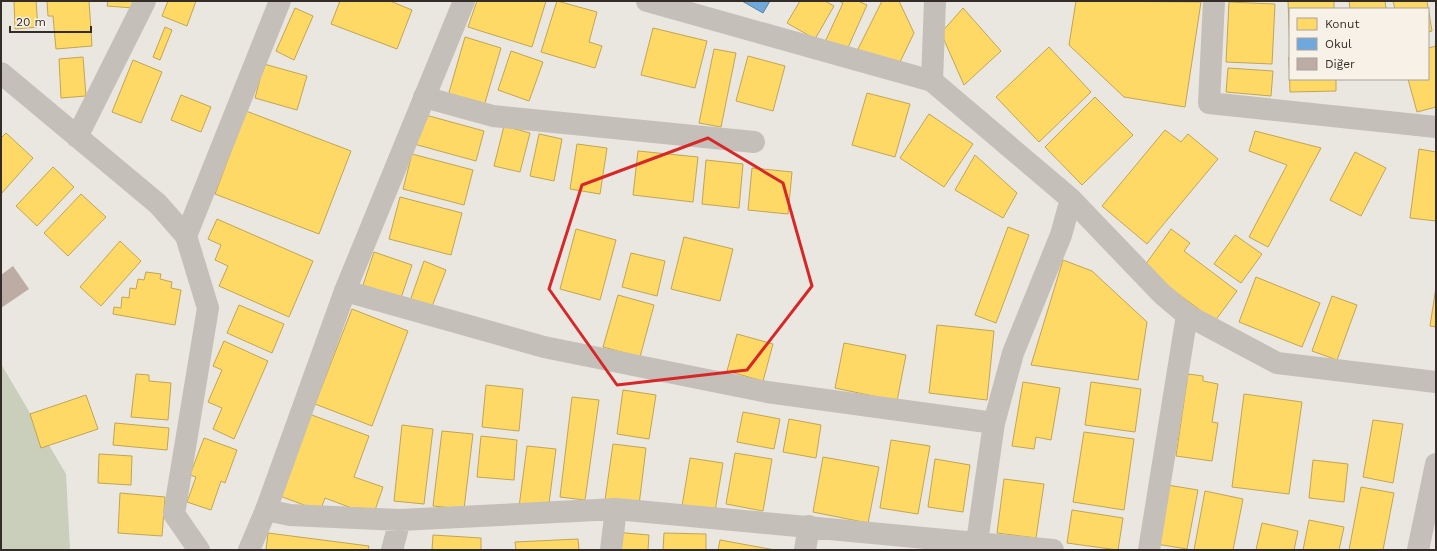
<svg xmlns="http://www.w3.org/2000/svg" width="1437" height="551" viewBox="0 0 1437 551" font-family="'Work Sans',sans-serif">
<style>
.green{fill:#cacfbb}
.homes{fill:#ffd966;stroke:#c2a553}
.schools{fill:#6fa8dc;stroke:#5d83a6}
.building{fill:#bcaca3}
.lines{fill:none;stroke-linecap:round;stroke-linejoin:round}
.minor{stroke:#c4bfb9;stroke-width:22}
.tertiary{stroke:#c4bfb9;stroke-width:22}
.marked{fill:none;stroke:#d62828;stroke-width:3;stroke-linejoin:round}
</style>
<rect width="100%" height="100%" fill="#eae6e0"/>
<path class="green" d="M1 364 66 474 70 550H1Z"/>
<path class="homes" d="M14 1H36L38 27 15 29Z
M47 1H89L92 46 56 49 53 16H48Z
M108 1H133V8L107 6Z
M168 1H196L187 26 162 16Z
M340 1H390L412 10 397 49 331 24Z
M477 1H546L532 47 468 27Z
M557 1 597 12 589 42 602 46 595 68 541 52Z
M800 1H825L834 6 815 39 787 23Z
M839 1H858L867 5 846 52 825 42 843 3Z
M882 1H899L914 33 900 62 857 51Z
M1076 1 1201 2 1185 107 1124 97 1069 45Z
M1288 1H1334V9H1290V49Z
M1349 1H1385L1386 9H1350Z
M1393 1H1427L1432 31 1428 32V9H1395Z
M1229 2 1275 4 1272 64 1226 62Z
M295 8 313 16 294 60 276 51Z
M963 8 1001 51 964 85 941 33Z
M165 27 172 30 160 60 153 57Z
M653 28 707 41 695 88 641 75Z
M465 37 501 48 484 106 448 96Z
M1436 46V107L1417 112 1408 79H1428V48Z
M1049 47 1091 92 1039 142 996 97Z
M714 49 736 53 721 127 699 123Z
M511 51 543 62 529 101 498 90Z
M748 56 785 66 773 111 736 101Z
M83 57 86 96 61 98 59 59Z
M1289 57 1290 79H1336V91L1290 92Z
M133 60 162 72 141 123 112 112Z
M264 64 307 76 297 110 255 98Z
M1228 68 1273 71 1271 96 1226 92Z
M867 93 910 104 895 157 852 145Z
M181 95 211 107 201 132 171 120Z
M1095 97 1133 135 1082 185 1045 147Z
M246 111 351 151 319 234 215 194Z
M422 114 484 131 476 161 414 144Z
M929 114 973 144 944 187 900 158Z
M504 126 530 133 520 172 494 166Z
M1165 130 1181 142 1188 134 1218 159 1147 244 1102 206Z
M1255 131 1321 148 1268 247 1249 237 1287 165 1249 151Z
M6 133 33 158 1 194V138Z
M539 134 562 139 554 181 530 176Z
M577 144 607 148 600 194 570 189Z
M1419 149 1436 152V221L1410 218Z
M638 151 698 157 693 202 633 195Z
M1355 152 1386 168 1361 216 1330 200Z
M412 154 473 170 464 205 403 189Z
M975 155 1017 193 1003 218 955 190Z
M706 160 743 164 739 208 702 204Z
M53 167 74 187 37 226 16 206Z
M752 168 792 172 788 214 748 210Z
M81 194 106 217 68 256 44 233Z
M400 197 462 213 451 255 389 239Z
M217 219 313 261 289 317 219 286 228 266 215 260 221 245 208 239Z
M1008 227 1029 235 996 323 975 315Z
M576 229 616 240 600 300 560 289Z
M1171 229 1190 243 1184 251 1237 291 1215 321 1143 268Z
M1235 235 1262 254 1241 283 1214 264Z
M684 237 733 249 720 301 671 289Z
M120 241 141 261 101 306 80 287Z
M374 252 412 265 401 298 363 285Z
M631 253 665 261 657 296 622 287Z
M1063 260 1092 271 1147 322 1138 380 1031 365Z
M424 261 446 270 431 309 410 301Z
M146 272 161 274 160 279 172 282 171 288 181 290 175 325 113 314 114 307 121 308 122 297 129 298 130 288 136 289 138 279 144 280Z
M1256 277 1320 303 1302 347 1239 322Z
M1436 287V327L1430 326Z
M618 295 654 305 640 357 603 347Z
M1332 296 1357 305 1337 360 1312 351Z
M239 305 284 324 272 353 227 333Z
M352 309 408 331 372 426 315 404Z
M937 325 994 331 987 400 929 393Z
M737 334 773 344 763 381 727 371Z
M224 341 268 361 234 439 213 429 222 408 208 402 222 370 213 366Z
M844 343 906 355 897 401 835 388Z
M136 374 149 375V381L171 383 168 420 131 417Z
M1188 374 1203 376V381L1218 384 1212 422 1218 423 1212 461 1176 456Z
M1023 382 1060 388 1051 440 1036 437 1034 449 1012 446Z
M1091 382 1141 389 1135 432 1085 425Z
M486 385 523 389 519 431 482 427Z
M623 390 656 395 649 439 617 434Z
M1244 394 1302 402 1289 494 1232 487Z
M86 395 98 429 41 448 30 414Z
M572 397 599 400 585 500 560 497Z
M743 412 780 419 774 449 737 442Z
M309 414 369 436 354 477 383 487 373 516 325 498 320 511 280 496Z
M789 419 821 425 816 458 783 452Z
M1373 420 1403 424 1393 483 1363 477Z
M115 423 169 428 167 450 113 445Z
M402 425 433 429 424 504 394 501Z
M442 431 473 434 464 509 433 506Z
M1084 432 1134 439 1124 510 1073 502Z
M481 436 517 440 514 480 477 477Z
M204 438 237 450 225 483 221 481 211 510 187 502 196 477 190 475Z
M891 440 930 446 918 514 880 508Z
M613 444 646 448 639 505 605 500Z
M527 446 556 449 548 511 519 507Z
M735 453 772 459 763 511 726 504Z
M99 454 132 456 131 485 98 483Z
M823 457 879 467 868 523 813 512Z
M690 458 723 463 715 511 682 506Z
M935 459 970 465 963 512 928 507Z
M1313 460 1348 464 1344 502 1309 498Z
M1004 479 1044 484 1036 538 997 533Z
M1167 485 1198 490 1187 549 1156 544Z
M1361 487 1394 493 1383 550H1349Z
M1205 491 1243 499 1233 550H1194Z
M120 493 165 497 162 536 118 533Z
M1072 510 1123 518 1118 550 1067 543Z
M1309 520 1344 527 1339 550H1303Z
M1262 523 1298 531 1294 550H1256Z
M614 532 649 535 648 550H612Z
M268 533 369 546 368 550H266Z
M664 533 706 534V550H663Z
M433 535 481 538V550H432Z
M578 539 579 550H516L515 542Z
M720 540 775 550H718Z"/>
<path class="schools" d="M742 1H770L763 13Z"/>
<path class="building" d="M13 266 29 289 1 308V275Z"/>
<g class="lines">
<path class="minor" d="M647 1 932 81
M935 1 932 81 1071 199 1162 294 1187 315 1277 363 1436 382
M1214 1 1209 103 1436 127
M1 73 158 204 186 236 208 308 174 514 199 550
M424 97 493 116 754 142
M77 137 145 1
M186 236 280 1
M345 291 544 347 767 392 994 423
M266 510 290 515 400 520 616 509 1053 550
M977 542 994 423 1013 353 1061 235 1071 199
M392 550 400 520
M611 550 616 509
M805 550 809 526
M1149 550 1187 315
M1418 550 1436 464"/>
<path class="tertiary" d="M249 550 266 510 345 291 464 1"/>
</g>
<path class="marked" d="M708 138 783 183 812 286 747 370 617 385 549 289 582 185Z"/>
<rect width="1437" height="551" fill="none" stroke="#332c28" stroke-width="4"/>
<rect x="1289" y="8" width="140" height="72" fill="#f7f1e7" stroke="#a9a29b"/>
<rect x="1297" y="18" width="20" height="12" fill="#ffd966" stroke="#a9a29b"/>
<text x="1325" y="28" font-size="12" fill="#332c28">Konut</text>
<rect x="1297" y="38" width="20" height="12" fill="#6fa8dc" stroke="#a9a29b"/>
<text x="1325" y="48" font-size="12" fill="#332c28">Okul</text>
<rect x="1297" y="58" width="20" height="12" fill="#bcaca3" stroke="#a9a29b"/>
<text x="1325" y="68" font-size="12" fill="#332c28">Diğer</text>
<path d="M10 26v6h81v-6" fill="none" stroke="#332c28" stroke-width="2"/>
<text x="16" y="26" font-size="12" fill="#332c28" stroke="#f7f1e7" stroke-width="3" paint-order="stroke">20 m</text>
</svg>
